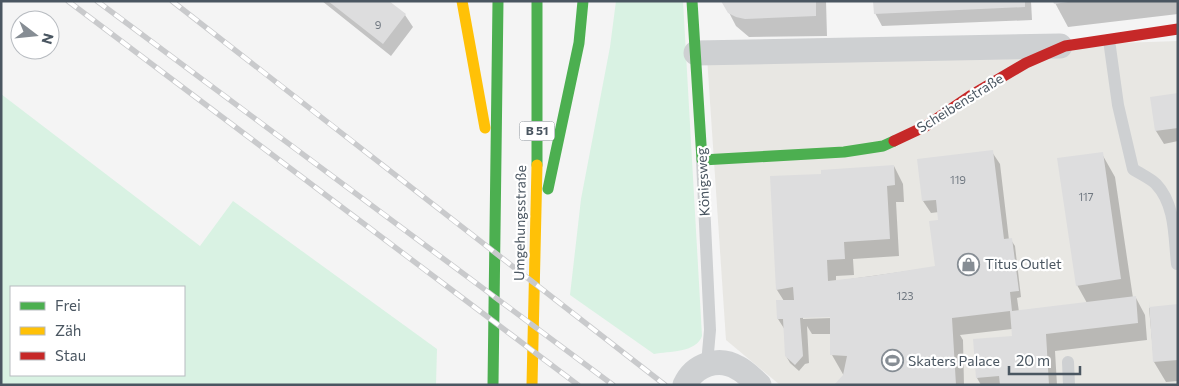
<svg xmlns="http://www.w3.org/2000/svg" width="1179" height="386" viewBox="0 0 1179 386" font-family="Commissioner,sans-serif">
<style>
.commercial{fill:#e8e7e3}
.green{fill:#d9f2e3;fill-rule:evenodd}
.shadow{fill:#0003;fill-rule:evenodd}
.building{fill:#ddddde}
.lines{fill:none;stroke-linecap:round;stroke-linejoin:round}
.lane{stroke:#ced0d2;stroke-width:12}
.street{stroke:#ced0d2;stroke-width:25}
.fast{stroke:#4caf50;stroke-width:11}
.slow{stroke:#ffc107;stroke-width:11}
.jam{stroke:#c62828;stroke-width:11}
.rail-casing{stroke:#c9cacc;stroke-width:5.5}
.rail{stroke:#fff;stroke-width:4;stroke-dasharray:11;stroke-linecap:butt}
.labels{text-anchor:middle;stroke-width:4.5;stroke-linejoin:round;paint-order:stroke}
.number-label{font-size:11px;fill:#707881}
.shield{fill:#fff;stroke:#808990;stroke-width:1}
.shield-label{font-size:12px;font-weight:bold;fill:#4a5661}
.street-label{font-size:14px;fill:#4a5661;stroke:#fff}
.poi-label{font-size:14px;fill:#4a5661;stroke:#fff;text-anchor:start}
</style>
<rect width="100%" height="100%" fill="#f4f4f4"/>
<path class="commercial" d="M1178 41V385H780L726 340 707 57Z"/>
<path class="green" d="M616 1H683L702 336C696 353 669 351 654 354L570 295 581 199 610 47Z
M1 94 200 246 233 201 437 349 436 385H1ZM11 287H184V375H11Z"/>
<path class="shadow" d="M322 1H388L405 15 413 27 391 56Z
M723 1H826L827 36 749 37 736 26Z
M874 1H1031L1032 20 882 26 875 13Z
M1054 1H1178V14L1068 27Z
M1178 94V141L1164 144 1156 131 1151 98Z
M992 152 1000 164 1009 240H1011L1015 246 1021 297 1017 298 1019 312 1087 303 1077 285 1102 154 1115 177 1133 298H1136L1145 315 1147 340 1055 351 1057 385H981L977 378 1014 337 1012 329 960 335 963 340 964 385H836L844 376 832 355V334H812L807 326 809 363 805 364 799 371 790 363 786 356 785 330 778 319 784 301 777 290 771 178 823 175 894 166 903 184 904 202H896L899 256 853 259 854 275 836 276V281L936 267 939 212 931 213 923 201ZM803 316H832V318L803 319Z
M1178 305V381L1166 382 1154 362 1149 308Z"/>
<path class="building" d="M328 1H389L406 14 383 44Z
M721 1H816V16L745 19 736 17 728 13Z
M873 1H1025V7L874 14Z
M1053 1H1068V2L1054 4Z
M1178 93V128L1155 131 1150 97Z
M993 150 1004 239 1012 238 1019 291 1010 292 1012 311 1136 296 1138 323 1046 334 1049 385H1000L999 376 976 378 973 339 1012 336 1010 311 952 318 956 385H834L843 375 847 356 830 355V317L800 318 803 356 795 365 785 356 783 319H777L776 300H794L793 287 776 290 770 176 821 174V170L894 165 895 185 887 186 890 239 844 242 845 259 827 260 828 281 872 276 935 266 929 221 938 220 936 200 922 201 917 159Z
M1103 152 1121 279 1076 286 1057 158Z
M1149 302V307L1178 304V360L1153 362Z"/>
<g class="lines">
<path class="lane" d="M1109 40 1118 105 1133 169C1140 174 1150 178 1156 184 1176 205 1174 238 1177 264
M702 160 710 330 707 364
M1068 362 1069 385"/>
<path class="street" d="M696 53 1060 46
M685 385C694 365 718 356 738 368 746 372 752 379 759 385"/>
<path class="fast" d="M692 1 702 160 844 152 883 146 894 141
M537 165V1
M548 189 579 43 583 1
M493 385 498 1"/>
<path class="slow" d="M462 1 485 128
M532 385 537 165"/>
<path class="jam" d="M894 141 926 126 970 96 1026 63 1065 46 1178 29"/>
<defs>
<path id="rail" d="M68 1 578 385
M97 1 613 385
M172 1 665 385"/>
</defs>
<use href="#rail" class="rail-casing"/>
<use href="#rail" class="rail"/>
</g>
<defs>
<symbol id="shop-ring" viewBox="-11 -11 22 22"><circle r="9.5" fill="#fff" stroke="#868d94" stroke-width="1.5"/><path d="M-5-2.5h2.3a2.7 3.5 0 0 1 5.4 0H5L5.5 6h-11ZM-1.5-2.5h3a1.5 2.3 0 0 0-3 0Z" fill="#868d94"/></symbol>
<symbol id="stadium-ring" viewBox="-11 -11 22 22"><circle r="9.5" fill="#fff" stroke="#868d94" stroke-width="1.5"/><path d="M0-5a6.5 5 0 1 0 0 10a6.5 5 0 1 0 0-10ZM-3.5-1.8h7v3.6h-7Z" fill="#868d94"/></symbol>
</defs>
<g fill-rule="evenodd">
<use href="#shop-ring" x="956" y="252" width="25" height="25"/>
<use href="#stadium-ring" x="880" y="348" width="25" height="25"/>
</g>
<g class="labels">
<g class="number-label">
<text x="378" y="29">9</text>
<text x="958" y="184">119</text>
<text x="1086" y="201">117</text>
<text x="905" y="300">123</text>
</g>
<rect class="shield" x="519.5" y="121.5" width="35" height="19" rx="4"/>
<g class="shield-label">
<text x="537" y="135">B 51</text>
</g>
<g class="street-label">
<text transform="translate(960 103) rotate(-32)" y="5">Scheibenstraße</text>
<text transform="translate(703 182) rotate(-93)" y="5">Königsweg</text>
<text transform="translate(520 223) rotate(-89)" y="5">Umgehungsstraße</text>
</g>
<g class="poi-label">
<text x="985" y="269">Titus Outlet</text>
<text x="908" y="366">Skaters Palace</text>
</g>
</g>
<rect width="1179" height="386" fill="none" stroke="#4a5661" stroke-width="5"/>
<rect x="10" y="286" width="175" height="90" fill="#ffffff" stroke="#b7bbc0"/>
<rect x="20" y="302" width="25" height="8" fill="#4caf50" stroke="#b7bbc0"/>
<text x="55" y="311" font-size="15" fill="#4a5661">Frei</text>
<rect x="20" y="327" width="25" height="8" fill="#ffc107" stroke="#b7bbc0"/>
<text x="55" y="336" font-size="15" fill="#4a5661">Zäh</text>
<rect x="20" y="352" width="25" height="8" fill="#c62828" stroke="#b7bbc0"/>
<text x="55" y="361" font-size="15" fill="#4a5661">Stau</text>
<g transform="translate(35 35) rotate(106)"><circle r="24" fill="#ffffff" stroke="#b7bbc0"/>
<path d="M0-4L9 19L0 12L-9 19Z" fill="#868d94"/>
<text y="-8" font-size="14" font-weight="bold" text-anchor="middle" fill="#4a5661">N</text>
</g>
<path d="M1009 366v8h71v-8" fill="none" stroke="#4a5661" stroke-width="2.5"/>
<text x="1016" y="366" font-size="15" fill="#4a5661" stroke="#ffffff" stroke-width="4" paint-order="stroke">20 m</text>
</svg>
